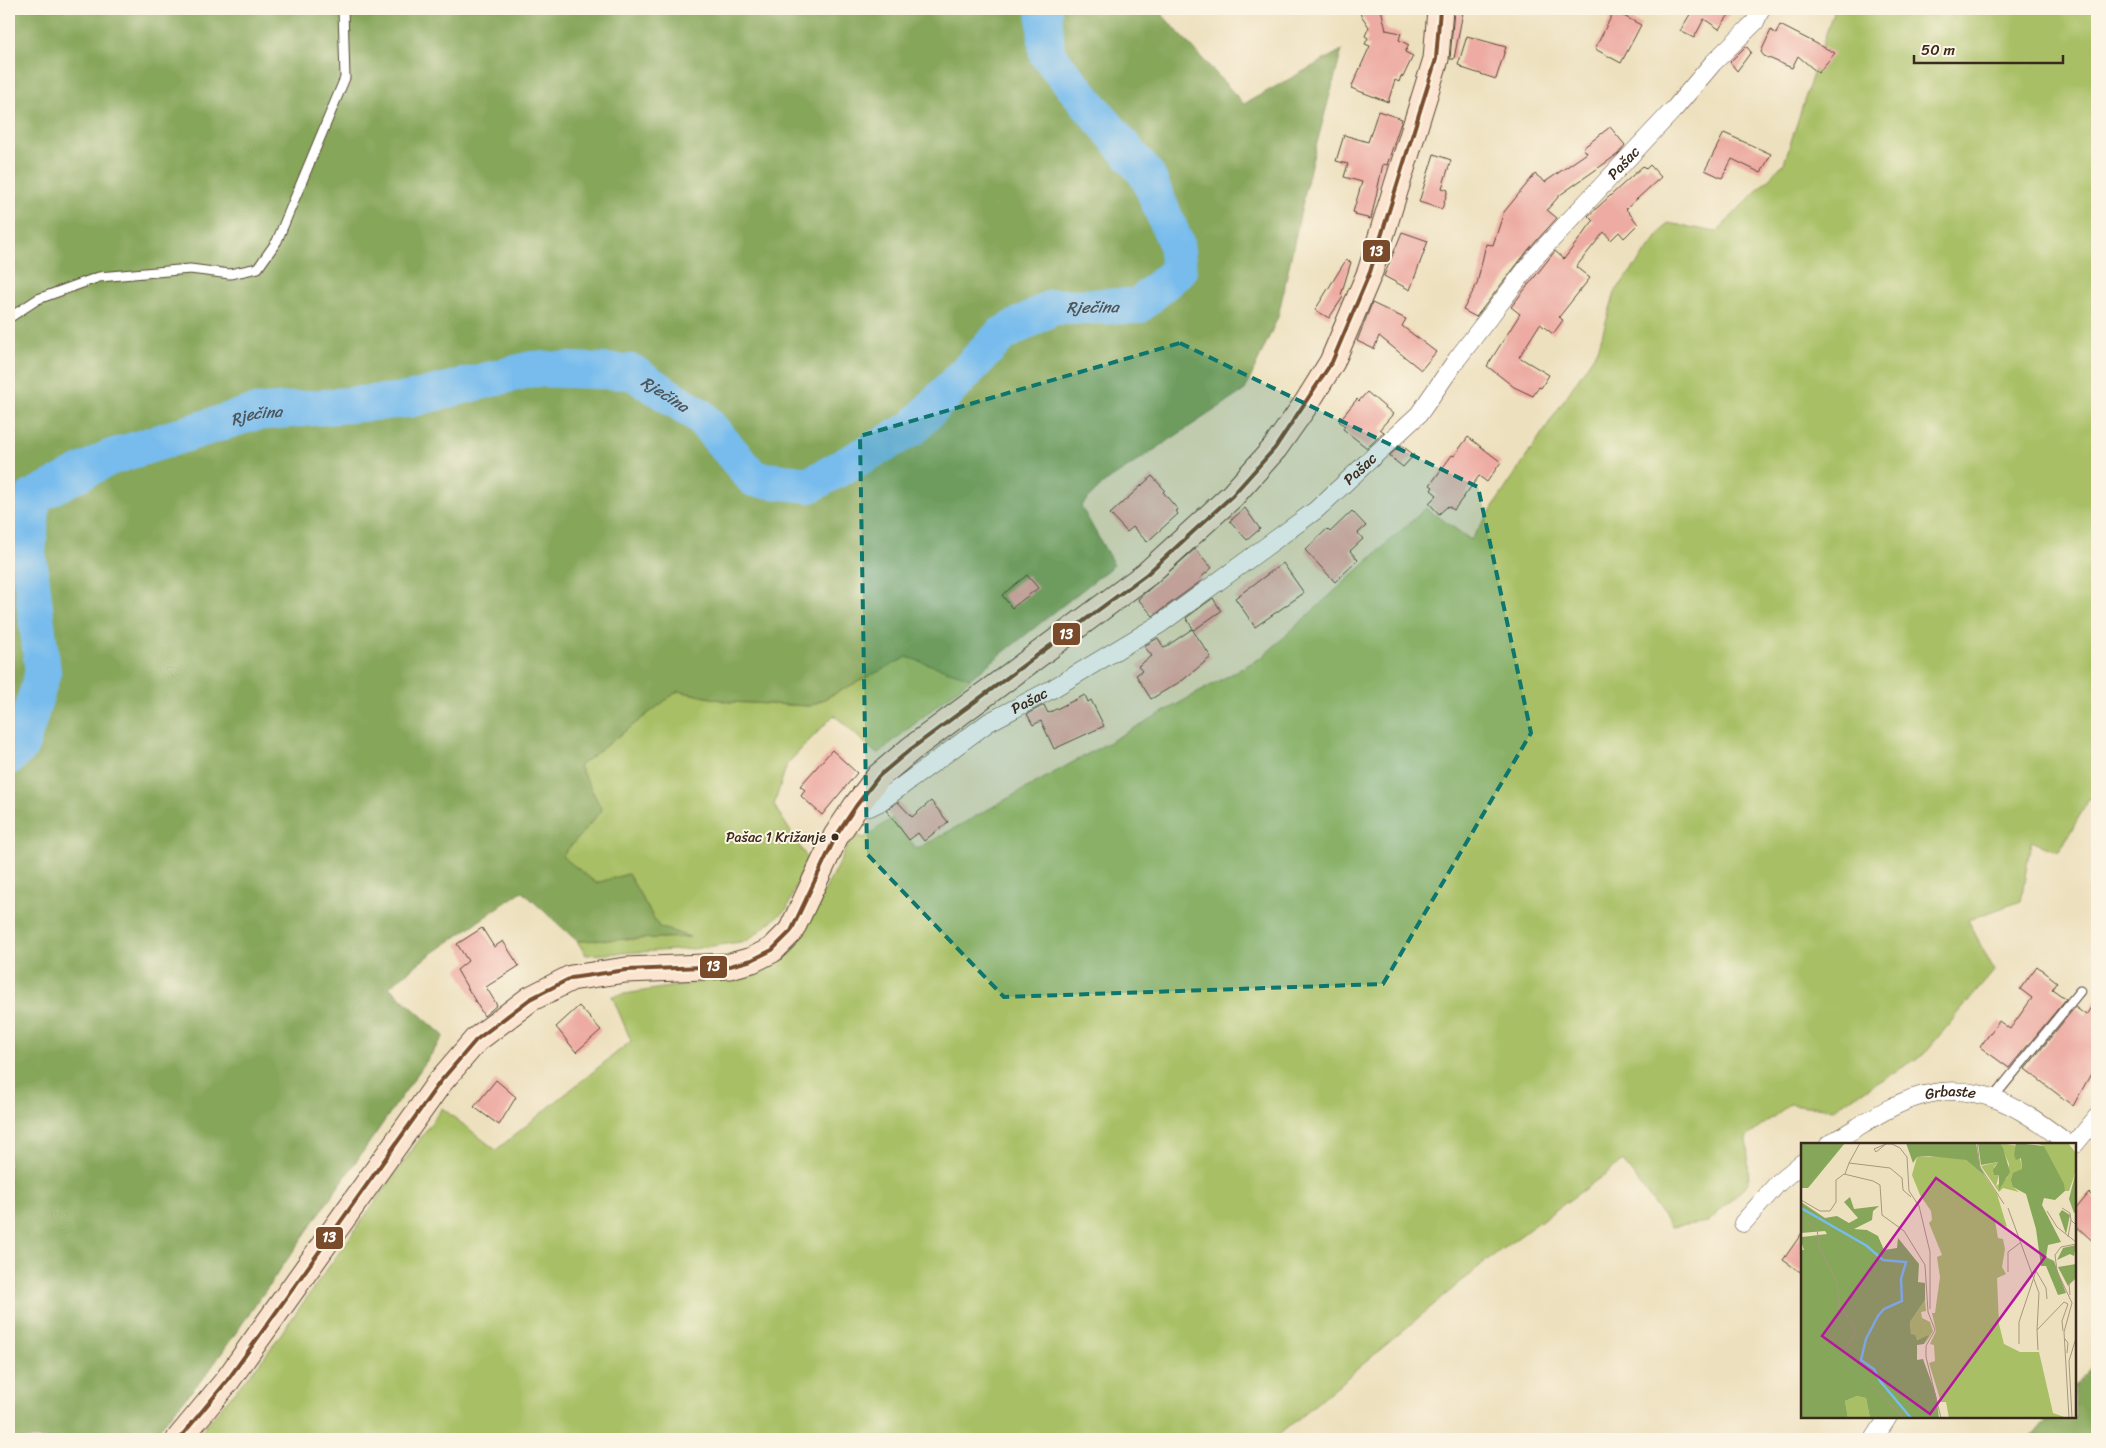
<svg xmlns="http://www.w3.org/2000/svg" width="2106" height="1448" viewBox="0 0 2106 1448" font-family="Sriracha,sans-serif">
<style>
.green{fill:#a8bf65;stroke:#727442}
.forest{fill:#86a65a;stroke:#60683c}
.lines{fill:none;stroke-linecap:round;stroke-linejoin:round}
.river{stroke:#77bced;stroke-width:36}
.building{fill:#edaba3}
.lane-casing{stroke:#564536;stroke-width:11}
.street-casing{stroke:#564536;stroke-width:19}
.secondary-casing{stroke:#564536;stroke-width:27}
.lane{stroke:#fff;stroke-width:9}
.street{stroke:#fff;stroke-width:18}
.secondary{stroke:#fce5d0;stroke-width:25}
.bus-1-casing{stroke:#fcf5e5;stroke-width:8}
.bus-1{stroke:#7a4b2a;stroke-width:4}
.marked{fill:#0f766e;fill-opacity:0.2;stroke:#0f766e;stroke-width:4;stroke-dasharray:10 6;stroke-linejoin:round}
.bus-dot{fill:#3b2a1e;stroke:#fcf5e5;stroke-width:2}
.labels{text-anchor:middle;stroke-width:4;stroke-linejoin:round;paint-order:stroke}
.bus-label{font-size:14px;fill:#3b2a1e;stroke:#fcf5e5;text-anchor:end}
.street-label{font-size:15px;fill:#3b2a1e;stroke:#fcf5e5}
.water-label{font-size:16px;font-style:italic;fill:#4d565c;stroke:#fcf5e5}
.inset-river{fill:none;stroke:#77bced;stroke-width:2.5}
.inset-road{fill:none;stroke:#a6977e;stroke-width:1}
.view{fill:#b5179e;fill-opacity:0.15;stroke:#b5179e;stroke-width:2.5}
.inset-edge{fill:none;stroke:#3b2a1e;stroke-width:2.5}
.line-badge{stroke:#fcf5e5;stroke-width:2}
.badge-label{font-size:14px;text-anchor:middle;font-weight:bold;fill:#fff}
</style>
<rect width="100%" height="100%" fill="#fcf5e5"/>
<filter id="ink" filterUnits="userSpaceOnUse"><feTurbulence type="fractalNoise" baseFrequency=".02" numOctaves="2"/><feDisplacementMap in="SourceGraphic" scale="10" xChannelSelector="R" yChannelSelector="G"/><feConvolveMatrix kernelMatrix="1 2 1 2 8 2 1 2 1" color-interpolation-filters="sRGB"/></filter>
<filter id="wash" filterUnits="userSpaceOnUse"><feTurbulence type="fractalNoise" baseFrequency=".0096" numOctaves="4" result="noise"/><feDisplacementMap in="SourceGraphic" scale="20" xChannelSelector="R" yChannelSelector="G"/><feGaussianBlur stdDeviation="1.12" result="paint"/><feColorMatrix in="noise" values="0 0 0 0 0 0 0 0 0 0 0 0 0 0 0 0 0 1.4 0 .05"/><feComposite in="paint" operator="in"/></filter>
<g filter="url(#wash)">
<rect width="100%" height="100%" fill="#ede0be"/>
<path class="green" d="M1834 9H2097V785L2059 852 2031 841 2021 901 1968 920 1994 971 1923 1055 1833 1109 1790 1104 1747 1137 1749 1183 1708 1222 1671 1227 1623 1161 1487 1260 1274 1439H194L263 1359 442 1108 496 1150 631 1041 612 996 764 972 797 944 854 834 864 838 892 818 917 849 1262 657 1426 508 1471 540 1598 349 1615 292 1668 223 1716 232 1784 163Z
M907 657 971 678 877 754 834 715 787 764 774 805 807 858 787 909 747 941 692 949 586 955 577 941 688 937 659 927 628 874 596 883 561 856 602 810 579 766 678 691 730 702 810 706Z"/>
<path class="forest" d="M9 9H1157L1244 104 1342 50 1310 169 1278 317 1245 390 1104 483 1081 506 1114 565 971 678 907 657 810 706 730 702 678 691 579 766 602 810 562 856 596 883 628 874 659 927 690 937 577 941 522 891 420 962 389 987 444 1036 209 1371 150 1439H9Z
M2097 1360V1439H2030L2049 1417H2075V1386Z"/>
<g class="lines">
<path class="river" id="s1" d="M9 757 21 746 43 672 28 551 33 497 109 458 253 413 408 400 532 369 632 372 700 416 754 479 810 485 913 428 1001 335 1053 307 1138 306 1179 270 1176 243 1147 175 1047 54 1044 9"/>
</g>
<g id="blocks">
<path class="building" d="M1357 9H1381L1386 30 1401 33 1399 40 1409 45 1405 52 1413 56 1403 77 1401 76 1399 82 1395 80 1388 102 1351 88 1370 46 1365 44 1368 38 1365 36 1369 27Z
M1689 9H1733L1719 29 1704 19 1694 38 1680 31 1692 11Z
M1454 10 1463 12 1454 59H1450Z
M1614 11 1641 25 1621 63 1595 49Z
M1780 25 1835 53 1818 73 1798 56 1792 68 1764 56 1761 52 1771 30 1776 34Z
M1467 36 1506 47 1496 79 1462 68 1463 67 1458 65Z
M1746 46 1751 52 1737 71 1730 62Z
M1378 111 1402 119 1387 165 1383 164 1371 219 1355 215 1356 213 1353 212 1362 182 1344 177 1348 164 1336 161 1344 135 1368 142Z
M1610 127 1625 145 1618 154 1560 195 1547 210 1557 218 1529 249 1476 317 1463 310 1477 284 1486 244 1493 245 1504 212 1535 174 1545 182 1587 153 1583 148Z
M1724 133 1771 154 1761 173 1732 159 1722 178 1705 170Z
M1434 154 1451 160 1442 188 1448 190 1442 209 1419 202Z
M1650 165 1661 177 1626 209 1638 224 1624 238 1619 232 1611 240 1604 232 1576 267 1590 278 1559 317 1563 320 1553 334 1540 324 1519 357 1549 375 1541 388 1539 387 1533 396 1514 387 1487 366 1520 314 1511 307 1555 251 1564 259 1593 221 1588 216 1643 166 1646 169Z
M1402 232 1428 241 1410 290 1384 276Z
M1346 260 1351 262 1341 295 1343 297 1329 318 1315 310Z
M1372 303 1406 319 1402 326 1436 352 1421 370 1379 336 1374 349 1357 341Z
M1367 392 1393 414 1380 429 1384 432 1367 448 1343 429 1345 426 1339 421 1357 399 1359 401Z
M1468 437 1501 462 1487 482 1479 476 1454 510 1448 506 1439 514 1429 503 1437 495 1431 490 1433 487 1430 485 1452 455 1454 456Z
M1401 445 1414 455 1403 467 1389 456Z
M1152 476 1165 490 1163 492 1178 510 1176 511 1178 514 1147 542 1133 527 1127 532 1110 514Z
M1245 508 1260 529 1247 540 1230 521Z
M1352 511 1366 526 1358 533 1363 539 1350 551 1358 560 1335 582 1305 550 1327 529 1330 532Z
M1195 549 1212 568 1200 578 1201 581 1153 616 1138 599Z
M1283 563 1304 593 1255 627 1235 598Z
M1027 575 1038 588 1012 608 1002 595Z
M1213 598 1221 611 1194 630 1186 618Z
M1192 629 1211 657 1183 680 1151 699 1136 675 1142 671 1138 666 1152 656 1144 646 1158 638 1164 648Z
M1085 695 1088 702 1091 700 1104 726 1054 749 1041 721 1033 725 1027 714 1044 705 1048 713Z
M832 750 857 773 822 815 801 796 805 790 800 786Z
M931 801 948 822 924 841 918 833 909 840 886 810 898 802 912 817Z
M482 928 494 947 503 941 519 966 486 987 497 1005 484 1016 457 970 468 961 457 944Z
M2037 966 2057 982 2052 989 2066 999 2009 1068 1980 1047 1999 1021 2010 1029 2032 998 2020 989Z
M2097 998V1063L2073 1106 2025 1069 2075 1007 2086 1015Z
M579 1006 601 1030 576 1052 556 1027Z
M496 1080 516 1097 499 1125 474 1107Z
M2089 1193 2097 1200V1245L2075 1225V1210Z
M1802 1233V1273L1783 1260Z"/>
</g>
</g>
<g filter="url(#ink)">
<use href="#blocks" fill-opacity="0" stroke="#564536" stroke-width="1"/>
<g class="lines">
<defs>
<path id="lane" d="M9 318 38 299 99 277 190 269 230 274 258 268 277 241 345 78 343 9
M1993 1098 2080 991"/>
<g id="street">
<path id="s2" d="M856 806 870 807 880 802 989 722 1052 689 1160 624 1316 510 1419 414 1457 359 1537 255 1675 108 1713 63 1755 22 1761 9"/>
<path id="s3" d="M1829 1144C1858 1128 1888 1105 1920 1096 1979 1079 2024 1109 2068 1144"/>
<path d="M2075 1144 2097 1117"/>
<path d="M1743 1223 1778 1183 1802 1163"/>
<path d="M1874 1439 1888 1417"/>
</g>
<path id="secondary" d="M179 1439 227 1381 440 1082 476 1040 530 999 571 978 626 970 730 966 752 960 772 950 791 931 836 836 856 806 879 776 911 749 1147 574 1232 496 1275 448 1306 404 1332 362 1370 272 1436 59 1440 9"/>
</defs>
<use href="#lane" class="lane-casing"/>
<use href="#street" class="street-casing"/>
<use href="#secondary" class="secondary-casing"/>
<use href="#lane" class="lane"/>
<use href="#street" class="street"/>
<use href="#secondary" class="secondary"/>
<defs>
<path id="bus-1" d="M179 1439 227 1381 440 1082 476 1040 530 999 571 978 626 970 730 966 752 960 772 950 791 931 836 836 856 806 879 776 911 749 1147 574 1232 496 1275 448 1332 362 1370 272 1436 59 1440 9"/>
</defs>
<use href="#bus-1" class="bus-1-casing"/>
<use href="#bus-1" class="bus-1"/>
</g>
</g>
<path class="marked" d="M1180 343 1478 487 1531 733 1383 984 1004 997 867 854 860 436Z"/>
<circle class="bus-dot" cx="835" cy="837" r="4.5"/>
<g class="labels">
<g class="bus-label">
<text x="826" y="842">Pašac 1 Križanje</text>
</g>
<g class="street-label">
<text dy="5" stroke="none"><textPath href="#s2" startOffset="1016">Pašac</textPath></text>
<text dy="5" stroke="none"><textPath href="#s2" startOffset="611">Pašac</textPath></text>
<text dy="5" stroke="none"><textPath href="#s2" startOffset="206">Pašac</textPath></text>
<text dy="5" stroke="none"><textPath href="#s3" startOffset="134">Grbaste</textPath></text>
</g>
<g class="water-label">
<text dy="6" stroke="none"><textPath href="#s1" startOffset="1454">Rječina</textPath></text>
<text dy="6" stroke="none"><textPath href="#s1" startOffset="929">Rječina</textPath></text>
<text dy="6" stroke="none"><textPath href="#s1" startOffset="509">Rječina</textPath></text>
</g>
</g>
<g transform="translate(1801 1143)">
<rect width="275" height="275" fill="#ede0be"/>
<path d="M199 0 217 3 221 26 212 44 218 49 202 45 198 49 180 23 197 19 193 24 198 32 195 43 206 35 208 21ZM235 0H267L275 10V28L268 48H264L243 3ZM145 13 165 17 184 33 196 51 206 84 194 78 197 95 202 96 204 106 201 124 205 131 196 135 198 181 203 201 219 209H238L252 270 266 275H148L145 259H140L128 220 134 218 133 202 129 201 135 188 131 170H134L139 134 136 114 141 112 128 80 131 77 130 68 119 52 111 32 116 14ZM124 157 125 168 120 169 121 175 129 179 132 188 124 201 127 193 115 197 110 191 109 179ZM56 253 65 255 69 275H47L44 258Z" fill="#a8bf65"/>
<path d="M0 0H44L7 45H0ZM105 0H175L179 24 184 33 165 17 128 13 116 14 112 20ZM177 0H199L202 5 209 29 198 47V32H193L192 27 197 19 180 22ZM215 0 243 3 263 41 264 48 254 57 243 55 241 62 260 99 247 102 245 114 253 118 265 150 257 152 245 123H240L235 86 225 51 212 44 210 37 212 30 221 26 220 15 215 17 213 12ZM275 28V69L273 70 268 56ZM49 54 53 66 78 63 72 68 71 77 53 86 66 87 77 93 83 107 96 105 97 95 118 121 117 139 124 140V157L109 179 110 191 114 192 116 197 128 192 123 201 116 202V217L122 216 135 252 138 275H69L65 255 56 253 44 258 47 275H0V107H3L0 98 1 94 26 91 24 88 0 90V59L24 75 36 73 48 80 57 75 43 59ZM261 67 269 72 265 91 258 71ZM275 102 273 113 269 111 256 117 262 105ZM275 121V134L267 143 257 124Z" fill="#86a65a"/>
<path class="inset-river" d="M0 65 66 103 82 117 105 119 100 136 101 158 83 166 77 173 65 196 60 217 73 226 79 238 110 275"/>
<path class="inset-road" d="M176 0 179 24 203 61M85 1 73 6 75 9 85 1H91L99 5 106 14 108 48 118 63 129 109V166M48 20 59 0M44 31 48 20 89 25 101 35 102 47 110 54M0 57 19 68H29L35 59V37L43 31 72 38 79 42 81 72 103 88 124 122 127 169 134 187 125 203V214L140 275M207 65 238 150 236 187 263 159 267 161 261 178 262 188M261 65 269 70 270 77M246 68 256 84 275 99M0 74 16 87 19 106 36 140 38 166 45 171 55 188 45 206 47 220 103 275M267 94 270 77 275 82M207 129V109L219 100M269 152 268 141 275 135M236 187 237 207M264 196 267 200 266 210M218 201V179L235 128 245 145 246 156M268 275 263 189 271 160 256 128 254 112 260 104 275 101M271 275 268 218 275 195"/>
<path class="view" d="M135 35 244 114 129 271 21 193Z"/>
<rect width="275" height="275" class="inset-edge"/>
</g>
<g class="line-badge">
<rect x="1362" y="239" width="29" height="24" rx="5" fill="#7a4b2a"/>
<rect x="1052" y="622" width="29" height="24" rx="5" fill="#7a4b2a"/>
<rect x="699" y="955" width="29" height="24" rx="5" fill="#7a4b2a"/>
<rect x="315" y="1226" width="29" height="24" rx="5" fill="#7a4b2a"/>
</g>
<g class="badge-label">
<text x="1376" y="256">13</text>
<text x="1066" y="639">13</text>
<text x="713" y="971">13</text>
<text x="329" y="1242">13</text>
</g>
<rect width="2106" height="1448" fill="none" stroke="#fcf5e5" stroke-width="30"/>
<path d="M1914 55v8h149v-8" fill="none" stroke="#3b2a1e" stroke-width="2.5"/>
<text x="1921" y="55" font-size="15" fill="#3b2a1e" stroke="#fcf5e5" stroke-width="4" paint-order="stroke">50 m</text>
</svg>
